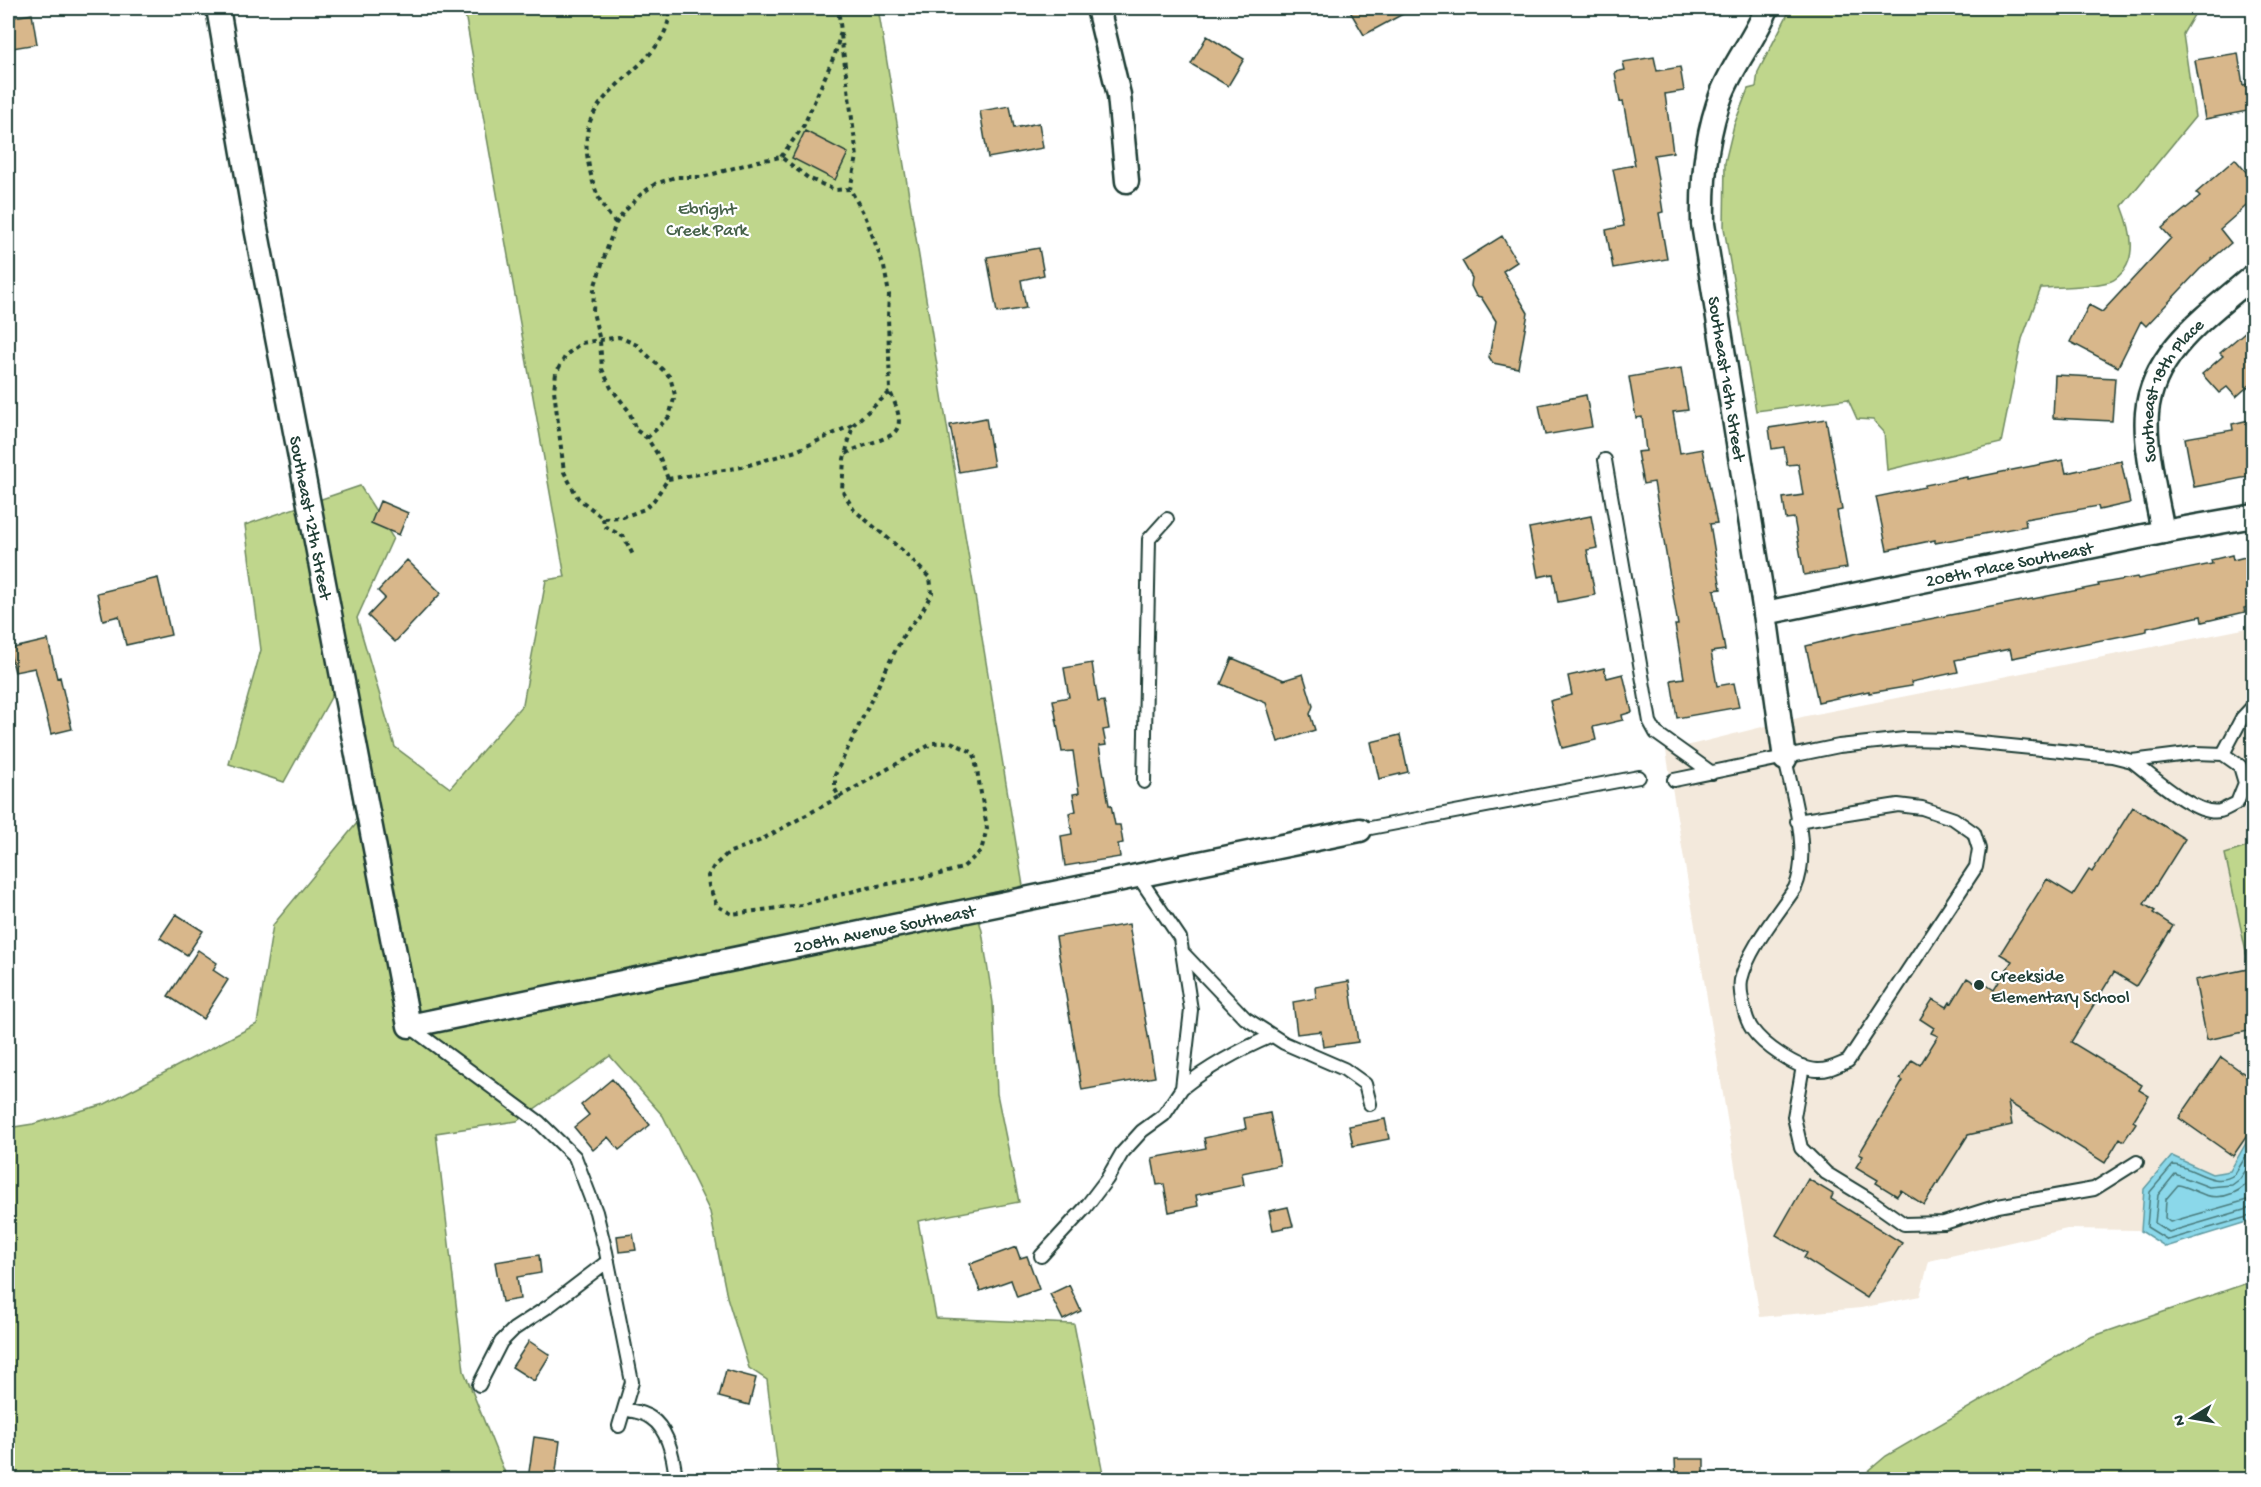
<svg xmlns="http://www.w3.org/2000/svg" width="2261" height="1487" viewBox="0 0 2261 1487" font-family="'Gochi Hand',sans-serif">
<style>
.built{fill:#f3e9dc}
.green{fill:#bfd68c;stroke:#6f8a60;stroke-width:1.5}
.water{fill:#8bd8ea;stroke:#609aa1;stroke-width:1.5}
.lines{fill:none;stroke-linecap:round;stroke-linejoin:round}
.shore{stroke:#4a7b7d;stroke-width:1.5}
.building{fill:#d8b78b;stroke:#1f3d34;stroke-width:1.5}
.lane-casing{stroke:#1f3d34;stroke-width:16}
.street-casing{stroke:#1f3d34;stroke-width:27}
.path{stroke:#1f3d34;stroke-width:4;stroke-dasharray:4.5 4.5;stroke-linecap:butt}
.lane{stroke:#fff;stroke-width:12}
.street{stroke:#fff;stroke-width:22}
.poi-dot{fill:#1f3d34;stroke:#fff;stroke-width:2}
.labels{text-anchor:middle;stroke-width:4.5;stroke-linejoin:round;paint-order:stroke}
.park-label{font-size:18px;fill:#47634a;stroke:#fff}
.street-label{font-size:18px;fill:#1f3d34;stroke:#fff}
.poi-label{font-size:18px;fill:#1f3d34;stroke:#fff;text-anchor:start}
</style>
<rect width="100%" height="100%" fill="#fff"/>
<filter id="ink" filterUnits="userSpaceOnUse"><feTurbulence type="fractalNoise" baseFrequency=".0167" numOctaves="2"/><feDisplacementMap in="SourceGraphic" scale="12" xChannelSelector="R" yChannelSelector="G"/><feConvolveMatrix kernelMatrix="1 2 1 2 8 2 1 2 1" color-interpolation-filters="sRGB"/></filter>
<g filter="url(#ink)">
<path class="built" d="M2253 627V1220L2169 1246 2138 1230 2067 1229 1929 1261 1920 1296 1861 1308 1760 1317 1666 751 1806 716Z"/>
<path class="green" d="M464 8H878L1023 886 969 898 974 901 982 931 993 1003 997 1094 1019 1202 918 1221 936 1318 1074 1324 1104 1479H779L767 1380 749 1368 727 1297 710 1212 663 1116 610 1056 517 1121 436 1133 464 1371 505 1473 506 1479 8 1480V1128L33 1124 105 1104 257 1024 273 925 357 823 334 692 284 782 229 764 261 650 245 525 360 486 393 538 357 618 395 747 450 788 523 704 546 580 565 577Z
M1791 8H2198L2183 34 2195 117 2122 206C2131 229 2140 261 2115 279 2106 287 2056 287 2041 288L2022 339 2001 443 1887 470 1884 432 1873 420 1857 419 1848 399 1756 411 1724 228 1725 162 1734 125 1748 89 1756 87 1758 72Z
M2253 845H2254L2253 985 2225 854Z
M2253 1281V1479H1859L1886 1456 2088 1338Z"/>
<path class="water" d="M2253 1131V1220L2166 1247 2141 1231 2144 1189 2172 1156 2212 1174 2230 1171Z"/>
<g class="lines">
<path class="shore" d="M2254 1143 2235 1174C2214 1190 2194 1166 2173 1165L2150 1192 2147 1227 2168 1240 2254 1215
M2254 1158 2240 1179 2232 1185 2209 1187 2175 1174 2158 1195 2155 1223 2169 1232 2254 1207
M2254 1175C2244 1191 2224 1201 2205 1195 2196 1192 2187 1186 2178 1185L2166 1199 2165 1218 2170 1222 2254 1198"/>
</g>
<path class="building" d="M1348 8H1414L1364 35Z
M32 14 37 44 13 48 8 18Z
M1207 36 1244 59 1228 86 1191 64Z
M2238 53 2243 85 2253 83V110L2205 119 2195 60Z
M1654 57 1657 71 1680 67 1684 91 1665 94 1673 152 1654 155 1663 212 1659 213 1667 259 1613 268 1606 230 1624 226 1613 169 1635 165 1623 101 1620 102 1615 72 1625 70 1623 62Z
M1010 106 1014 128 1039 123 1043 148 988 158 980 111Z
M805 131 848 153 835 180 792 158Z
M2235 159 2253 180V200L2220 229 2231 243 2200 269 2146 326 2141 321 2118 367 2070 342 2089 305 2102 312 2171 238 2162 228 2200 197 2196 193Z
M1502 236 1517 262 1503 271 1528 313 1518 368 1493 363 1489 357 1496 321 1481 297 1476 296 1471 286 1472 278 1462 261Z
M1039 248 1044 275 1021 280 1026 308 997 313 987 257Z
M2253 325V382L2236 397 2227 387 2219 393 2202 374 2223 356 2220 353Z
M1681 368 1688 410 1673 412 1680 453 1702 449 1717 523 1710 524 1721 589 1714 590 1725 650 1711 652 1717 686 1734 683 1739 707 1677 718 1671 680 1684 678 1675 625H1678L1654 482 1643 484 1637 452 1646 451 1642 417 1636 418 1629 377Z
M2055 375 2115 378 2112 421 2053 418Z
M1586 395 1592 427 1545 435 1539 405Z
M986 418 994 466 959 472 950 425Z
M1826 419 1842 510 1837 511 1847 568 1804 575 1794 518 1786 519 1783 498 1803 495 1798 464 1787 465 1784 447 1772 449 1769 428Z
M2253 419V476L2194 487 2185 438 2233 430 2232 424Z
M2063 460 2066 473 2121 461 2130 503 2099 510 2098 506 2025 519 2026 526 1935 543V540L1887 550 1876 497 1925 487V485L1967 477V479Z
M380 501 408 513 399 535 371 523Z
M1591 516 1597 548 1587 550 1595 595 1558 602 1553 574 1538 577 1529 528Z
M2232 555 2233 560 2253 555V606L2244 608 2245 612 2202 622 2201 616 2147 628V631L2012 658 2010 649 1955 660 1958 672 1911 682 1912 686 1869 693V691L1818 702 1806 646 1858 633 2099 586 2098 584 2137 577 2138 579 2212 564 2211 560Z
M407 560 441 593 395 642 368 616 385 598 378 591Z
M158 578 171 635 126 645 119 616 103 620 97 593Z
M48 640 57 678 60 677 72 729 51 734 35 668 15 672 9 649Z
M1232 658 1284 680 1303 674 1313 706 1310 714 1315 730 1278 742 1266 703 1221 684Z
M1092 663 1098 702 1104 701 1109 729 1103 730 1106 745 1099 746 1109 805H1111L1115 825H1120L1123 843 1118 844 1120 857 1065 866 1061 836 1072 834 1069 813 1076 811 1073 794 1079 793 1073 751 1062 752 1053 700 1069 697 1064 668Z
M1604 668 1607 678 1623 674 1632 712 1622 715 1623 720 1593 727 1596 740 1562 748 1550 701 1572 695 1568 676Z
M1400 735 1408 772 1379 779 1371 742Z
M2133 807 2185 839 2144 904 2155 911 2153 913 2173 926 2136 986 2114 972 2071 1042 2142 1085 2139 1090 2149 1096 2133 1121 2136 1123 2124 1141 2120 1138 2105 1163 2008 1102 2012 1125 1968 1135 1924 1205 1901 1190 1897 1196 1876 1183 1878 1180 1856 1167 1863 1156 1859 1154 1903 1081 1900 1079 1912 1060 1920 1065 1938 1036 1931 1033 1934 1028 1920 1019 1933 999 1947 1007 1950 1002 1952 1003 1967 978 1980 986 1982 982 1994 990 2012 961 2000 954 2047 879 2073 895 2089 870 2092 872Z
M176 914 203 931 187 955 160 938Z
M1129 924 1155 1077 1082 1090 1056 937Z
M198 950 217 963 213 970 228 980 203 1019 168 996Z
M2248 969 2253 995V1030L2207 1040 2195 980Z
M1349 981 1358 1042 1323 1047 1321 1031 1297 1034 1293 1002 1316 998 1315 987Z
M2221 1057 2253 1080V1127L2233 1156 2179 1118Z
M612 1079 650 1125 619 1150 608 1137 593 1150 574 1127 589 1115 581 1105Z
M1270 1113 1280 1165 1242 1173 1244 1185 1196 1195 1198 1206 1169 1212 1164 1184 1157 1185 1152 1158 1206 1148 1204 1138 1246 1129 1244 1118Z
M1385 1119 1389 1139 1353 1146 1349 1126Z
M1808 1179 1833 1194 1831 1199 1902 1243 1867 1298 1804 1258 1807 1253 1776 1235Z
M1288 1207 1293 1226 1273 1230 1269 1211Z
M633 1234 636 1250 619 1252 617 1236Z
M1016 1247 1020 1258 1027 1256 1039 1289 1017 1297 1011 1280 980 1291 970 1264Z
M539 1255 541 1273 517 1277 520 1299 502 1302 495 1262Z
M1069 1285 1081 1311 1063 1320 1050 1294Z
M529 1341 550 1355 534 1381 512 1367Z
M726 1370 756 1378 749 1405 719 1397Z
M534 1437 560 1441 555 1479H528Z
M1675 1459H1704V1479H1676Z"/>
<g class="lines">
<defs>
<path id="lane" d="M1605 460 1650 722 1656 733 1712 773
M2223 754 2242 718 2254 705
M1785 759C1793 797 1811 852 1795 888 1777 915 1748 949 1741 980 1739 992 1745 1019 1752 1029 1763 1045 1797 1069 1817 1070 1828 1071 1838 1065 1848 1061L1976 867 1979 849 1974 833 1954 819 1922 808 1898 805 1797 821
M1674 780 1839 746 1905 739 1950 740 2112 756 2132 761 2196 753 2223 754 2240 766 2245 783 2237 803C2232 805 2226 809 2220 811 2196 817 2151 775 2132 761
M1144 782 1149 539 1167 519
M1360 830 1639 777
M1182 952 1245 1018 1284 1043 1344 1069 1365 1084 1370 1104
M409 1026 539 1122 575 1157 596 1212 606 1252 632 1382 619 1426
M1803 1066 1794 1117 1801 1148 1826 1173 1867 1198 1904 1224 1944 1223 1998 1206 2094 1189 2137 1162
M1182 1088C1210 1066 1239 1050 1272 1036
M1041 1256 1085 1208 1107 1179 1122 1153 1142 1131 1164 1115 1182 1088 1191 1010 1180 938 1138 876
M479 1385 501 1342 514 1329 549 1306 608 1261
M624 1409C633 1411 643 1412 651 1418 669 1430 674 1459 676 1480"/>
<g id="street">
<path id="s1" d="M218 8 256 228 409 1026 1360 830"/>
<path d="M1098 8 1119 95 1127 181"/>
<path id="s2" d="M1767 8C1756 37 1734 63 1722 93 1706 134 1702 180 1703 224L1765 613 1785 759"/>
<path id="s3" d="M2163 532C2157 498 2144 447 2147 413 2152 351 2211 313 2254 275"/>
<path id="s4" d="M1765 613 2163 532 2254 516"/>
</g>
</defs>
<use href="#lane" class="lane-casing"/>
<use href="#street" class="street-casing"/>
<path class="path" d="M841 35 857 157 850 189
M781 157 804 125 835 54 841 31 838 8
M616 223C601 207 595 192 590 171 586 154 584 133 592 117 611 77 669 58 670 8
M647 438 669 417 675 395 670 377 637 345 619 337 581 343 566 355 556 373 554 390 564 472 578 498 603 518 623 517 645 509 654 500 668 479 660 458 647 438 636 430 629 411 611 388 602 369 600 341 593 312 594 288 607 249 616 223 625 211 640 195 655 184 675 177H703L758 161 781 157 808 178 835 190 850 189 866 218 884 267 889 294 888 316 890 392 853 425 844 459 842 490 854 510 903 551 930 578 932 593 921 613 905 633 892 657 835 775V789L839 797 933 743 951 742 974 753 987 828 981 851 962 868 940 874 862 889 801 905 732 914 717 906 709 886 708 876 714 866 728 853 759 841 839 797
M846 454C880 433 916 446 890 392
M668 479 742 467 796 451 852 425
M603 518 604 526 624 537 633 555"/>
<use href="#lane" class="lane"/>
<use href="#street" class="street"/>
</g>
</g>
<circle class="poi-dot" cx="1979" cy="985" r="6"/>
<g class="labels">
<g class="park-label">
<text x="707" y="214">Ebright<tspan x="707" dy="21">Creek Park</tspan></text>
</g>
<g class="street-label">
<text dy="6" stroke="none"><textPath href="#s2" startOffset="386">Southeast 16th Street</textPath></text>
<text dy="6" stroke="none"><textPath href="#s3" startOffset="150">Southeast 18th Place</textPath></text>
<text dy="6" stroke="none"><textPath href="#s1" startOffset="518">Southeast 12th Street</textPath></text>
<text dy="6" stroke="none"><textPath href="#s4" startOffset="249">208th Place Southeast</textPath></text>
<text dy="6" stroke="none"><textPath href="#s1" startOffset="1521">208th Avenue Southeast</textPath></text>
</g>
<g class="poi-label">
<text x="1991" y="981">Creekside<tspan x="1991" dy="21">Elementary School</tspan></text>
</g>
</g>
<rect width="2261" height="1487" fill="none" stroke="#fff" stroke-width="30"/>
<rect x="15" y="15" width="2231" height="1457" fill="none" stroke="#1f3d34" stroke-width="2" filter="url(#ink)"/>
<g transform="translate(2192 1418) rotate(259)" stroke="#ffffff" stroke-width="4.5" paint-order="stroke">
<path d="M0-4.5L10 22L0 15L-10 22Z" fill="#1f3d34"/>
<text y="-9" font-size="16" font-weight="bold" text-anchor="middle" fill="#1f3d34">N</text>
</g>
</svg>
